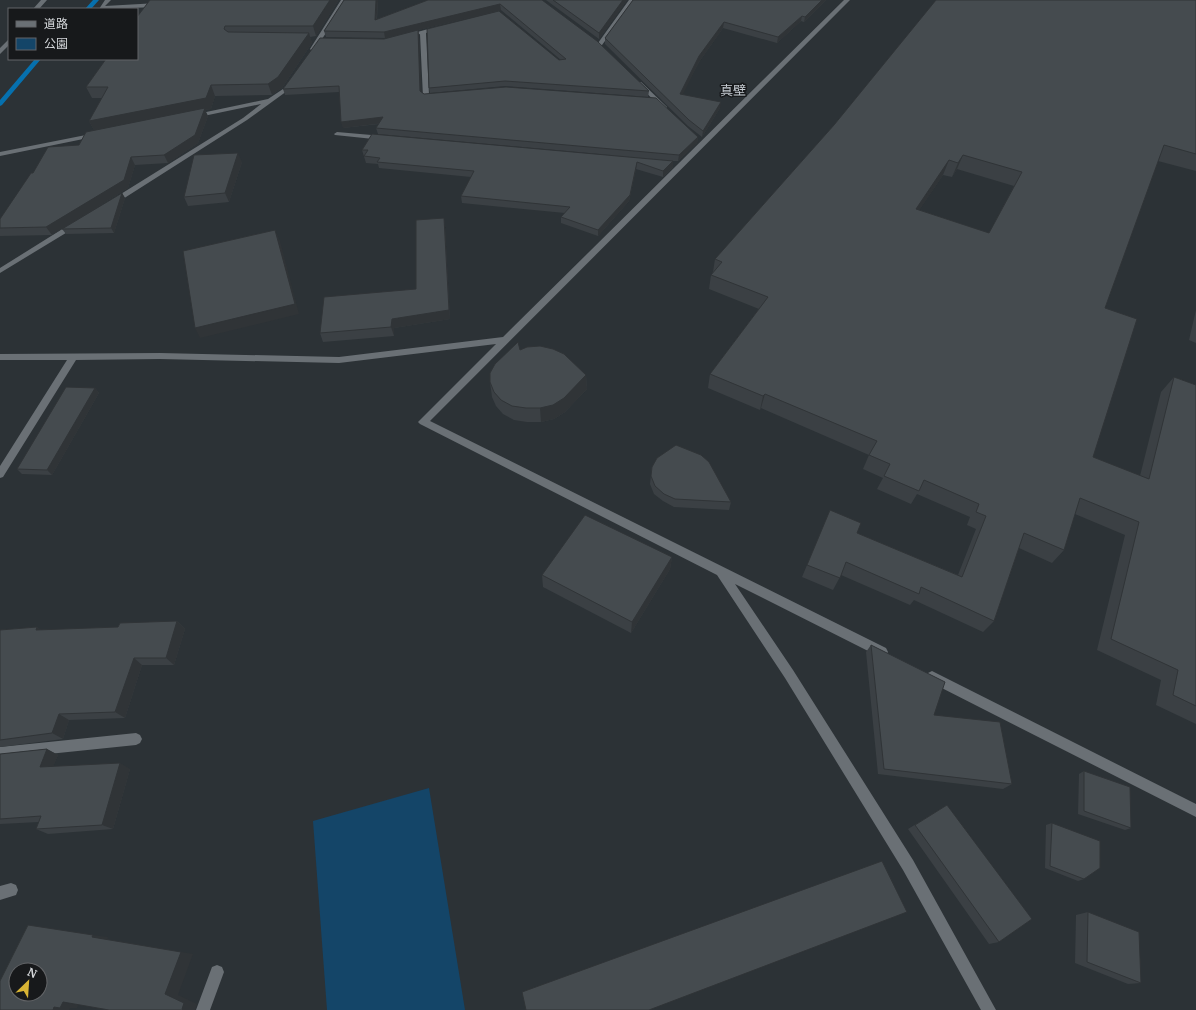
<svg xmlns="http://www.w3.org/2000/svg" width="1196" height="1010" viewBox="0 0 1196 1010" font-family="Merriweather,'Noto Sans JP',serif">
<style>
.green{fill:#144568}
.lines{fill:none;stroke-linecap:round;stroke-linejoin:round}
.stream{fill:#0670ae;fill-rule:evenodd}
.minor{fill:#6a7075;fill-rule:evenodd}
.wall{fill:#3b4044;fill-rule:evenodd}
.shaded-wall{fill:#303437}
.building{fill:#454b4f;stroke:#303437;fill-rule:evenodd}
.labels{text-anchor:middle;stroke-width:3;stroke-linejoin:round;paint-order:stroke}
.far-quarter-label{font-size:13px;fill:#c5cbd1;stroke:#17191b}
</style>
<rect width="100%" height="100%" fill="#2c3236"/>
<path class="green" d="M429 788 465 1010H327L313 821Z"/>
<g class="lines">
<path class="stream" d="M93 0H99L91 9H85Z
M35 59H41L2 105 0 106V100Z"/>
<path class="minor" d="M41 0H47L39 9H33Z
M105 0H111L105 6 158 3 161 5 158 7 99 9Z
M341 0H347L315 50H311L310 49Z
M629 0H635L602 45H598V43Z
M844 0H850L430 421 886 648 888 652 886 656 882 657 878 656 735 584 793 670 913 860 996 1010H981L903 870 785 678 717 575 420 424 418 422 496 344 339 363 160 359 76 360 3 477 0 478V466L67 360H0V354L160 353 339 357 503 337Z
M439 26 441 27V29L426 33 429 95 436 94 439 96 426 99 423 97 420 34 406 38 403 36Z
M9 39V45L0 54V48Z
M290 80 295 81 287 91 247 120 115 204 108 202 243 118 261 104 194 118 192 117V115L268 99 283 89Z
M637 82H641L667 107V109H663L637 84Z
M337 132 383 136 386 138 383 140 335 135 334 134Z
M96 133 98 134V136L0 156V152Z
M72 223H75L79 225 0 273V268Z
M932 671 1196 804V817L928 681 926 677 928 673Z
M136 733 140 735 142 739 140 743 136 745 0 759V747Z
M11 883 16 885 18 890 16 895 0 900V886Z
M217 965 222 967 224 972 210 1010H196L212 967Z"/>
</g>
<path class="wall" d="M150 0H338V1L316 36 310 37 312 43 282 88 272 95 215 96 211 109 205 110 208 116 198 143 168 163 135 165 128 188 52 235 0 236V219L33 173 79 145 94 130 89 121 102 98H92L86 87Z
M344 0H378L377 19 428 0H542L649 91 648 97 505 86 430 93 429 88 561 60 501 10 385 38 326 37 324 31Z
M546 0H627L599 39Z
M633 0H826L804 22 801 21 777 43 723 28 699 62 682 94 720 108 702 137 688 126 605 44V38Z
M1196 0V171L1158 161 1105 308 1093 457 1140 476 1161 392 1174 377 1196 385V724L1156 705 1161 680 1097 650 1125 535 1075 514 1064 550 1052 563 1019 548 994 621 983 632 914 600 910 605 841 575 833 590 802 577 830 510 857 533 958 575 976 529 967 525 970 517 917 494 911 504 877 489 883 478 863 469 869 455 761 408 760 410 708 388 710 374 759 309 709 289 711 275 713 272 715 259ZM957 169 1014 186 989 233 919 210 943 175 952 177Z
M418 30 419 36 421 92 424 94 698 137 697 143 678 161H673V167L663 177 636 169 629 201 598 236 561 223V217L565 213 462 203 461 196 471 177 379 168 378 164 366 163 362 150 610 155 378 134 376 128 379 124 343 128 339 92 285 95 283 89 384 39Z
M242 162 229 202 188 206 184 197Z
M122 193 125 198 114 233 66 234 62 229Z
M445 227 450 319 394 328V336L323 342 320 333 416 289Z
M1196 310V343L1189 340Z
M520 350 586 375 587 389 565 412 554 419 541 422H527L514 420 503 414 496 406 492 397 490 382Z
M95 388 99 393 52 475 22 474 17 469Z
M652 467 731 502 729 510 674 507 663 501 654 494 650 484Z
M672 557 670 569 631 633 543 587 542 575Z
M177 621 185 629 174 665H142L125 718 69 720 63 739 0 747V630L37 627 41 630 118 627Z
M871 645 934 715 1012 784 1003 789 878 774 866 652Z
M47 749 58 755 53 766 130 769 113 829 48 834 36 829 39 822 0 824V754Z
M1084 771 1131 828 1125 830 1078 814 1079 774Z
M947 805 999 942 989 944 908 829Z
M1052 823 1084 879 1078 881 1045 868 1046 825Z
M1088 912 1141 983 1128 984 1075 963 1076 915Z"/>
<path class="shaded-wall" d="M330 0H338V1L316 36 313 26Z
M376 0H378L376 25 375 20Z
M623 0H627L599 39V33Z
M822 0H826L804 22 805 17Z
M500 4 501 10 385 38 384 32Z
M802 16 801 21 777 43 778 37Z
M724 22 723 28 699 62 680 100V94L699 56Z
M418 30 419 36 422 97 420 91Z
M309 33 312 43 282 88 272 95 268 84Z
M211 85 215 96 211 109 205 110 208 116 198 143 168 163 164 155 95 132 89 121Z
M721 102 720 108 702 137 703 131Z
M383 117 384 123 343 128 341 122Z
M698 137 697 143 678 161 679 155Z
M238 153 242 162 229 202 225 193Z
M963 155 957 169 952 177 958 163Z
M131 157 135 165 128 188 52 235 46 227Z
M949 160 943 175 910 224 916 209Z
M673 161V167L663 177V171Z
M637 162 636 169 629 201 598 236V230Z
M122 193 125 198 114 233 111 228Z
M444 218 445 227 450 319 394 328V336L391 327 392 319 449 310Z
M275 230 280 241 299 314 200 338 195 328Z
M586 375 587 389 565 412 554 419 541 422 540 408Z
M95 388 99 393 52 475 47 470Z
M765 394 761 408 760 410 763 396Z
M672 557 670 569 631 633 632 622Z
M177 621 185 629 174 665 166 658Z
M37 627 47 634 36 630Z
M134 658 142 665 125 718 115 712Z
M59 714 69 720 63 739 52 733Z
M47 749 58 755 51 772 40 767Z
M120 763 130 769 113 829 102 825Z
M93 935 108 937 107 940 92 937Z
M181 952 193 954 178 995 197 1004 195 1010H183L165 994Z
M63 1002H79L77 1008H70L69 1010H53L54 1007Z"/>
<path class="building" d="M150 0H330L313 26H225L224 29 228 32 309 33 278 77 268 84 211 85 206 98 89 121 108 87H86L106 59H137V17Z
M344 0H376L375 20 428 0H542L597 41 649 91 505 81 429 88 427 29 499 11 559 60 566 59 500 4 384 32 324 31Z
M553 0H623L599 33Z
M633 0H822L805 17 802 16 778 37 724 22 699 56 680 94 721 102 703 131 689 120 605 38Z
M936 0H1196V154L1164 145 1105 308 1137 319 1093 457 1149 479 1174 377 1196 385V706L1173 695 1178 670 1111 639 1139 522 1080 498 1064 550 1024 533 994 621 921 587 919 594 846 562 840 578 807 565 830 510 861 523 857 533 962 577 986 516 976 512 979 504 924 480 919 491 884 476 890 464 869 455 877 441 765 394 763 396 710 374 768 297 711 275 722 262 715 259 834 125ZM963 155 1022 172 989 233 916 209 949 160 958 163Z
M418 30 420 91 424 94 506 87 656 98 698 137 679 155 376 128 383 117 341 122 339 86 283 89 320 38 384 39Z
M205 108 195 135 164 155 131 157 124 180 46 227 0 228V219L31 173H33L48 147 79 145 86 132Z
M372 134 673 161 663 171 637 162 630 195 598 230 561 217 570 207 461 196 474 171 377 162 380 158 364 156 368 150H362Z
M238 153 225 193 184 197 194 155Z
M122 193 111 228 62 229Z
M444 218 449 310 392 319 391 327 320 333 324 297 416 289V220Z
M275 230 295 304 195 328 183 251Z
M518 342 520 350 527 347 540 346 553 349 564 354 586 375 564 398 553 405 540 408H526L512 406 501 400 494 392 490 382V373L495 364Z
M66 387 95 388 47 470 17 469Z
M676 445 701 455 709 462 731 502 675 499 664 494 655 486 651 476 652 467 657 458Z
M585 515 672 557 632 622 542 575Z
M177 621 166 658H134L115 712 59 714 52 733 0 740V630L37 627 36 630 118 627 120 623Z
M871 645 945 682 934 715 1000 722 1012 784 884 769Z
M47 749 40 767 120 763 102 825 36 829 41 816 0 819V754Z
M1084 771 1130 787 1131 828 1084 811Z
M947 805 1032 919 999 942 915 825Z
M1052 823 1100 841V868L1084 879 1050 866Z
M882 861 907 912 649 1010H526L522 992Z
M1088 912 1139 932 1141 983 1087 962Z
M28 925 93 935 92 937 181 952 165 994 184 1003 182 1009 183 1010H109L63 1002 60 1008 54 1007 53 1010H0V981ZM16 970H40V994H16Z"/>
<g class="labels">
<g class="far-quarter-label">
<text x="733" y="95">真壁</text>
</g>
</g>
<rect x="8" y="8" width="130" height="52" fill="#17191b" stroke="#636568"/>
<rect x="16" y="21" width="20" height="6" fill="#6a7075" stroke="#636568"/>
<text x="44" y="28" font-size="12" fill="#d5d8db">道路</text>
<rect x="16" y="38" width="20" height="12" fill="#144568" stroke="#636568"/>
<text x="44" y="48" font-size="12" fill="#d5d8db">公園</text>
<g transform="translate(28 982) rotate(25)"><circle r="19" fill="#17191b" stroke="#636568"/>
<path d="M0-3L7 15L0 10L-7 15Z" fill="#d8b434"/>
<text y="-6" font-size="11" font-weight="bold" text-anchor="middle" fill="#d5d8db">N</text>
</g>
</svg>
